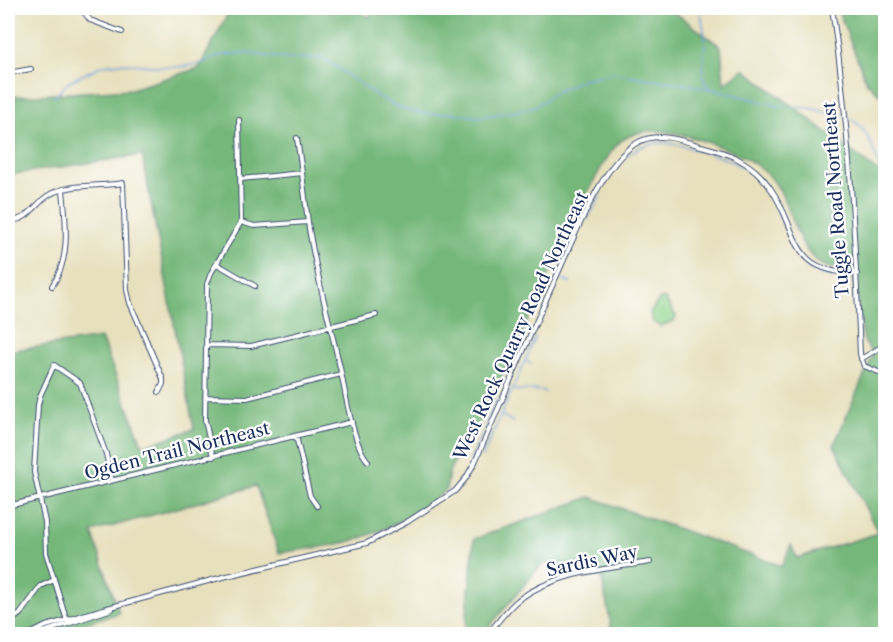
<svg xmlns="http://www.w3.org/2000/svg" width="893" height="642" viewBox="0 0 893 642" font-family="'Libre Caslon Text',serif">
<style>
.green{fill:#92d68e;stroke:#568276;stroke-width:1.5}
.forest{fill:#75b779;stroke:#48736c;stroke-width:1.5}
.lines{fill:none;stroke-linecap:round;stroke-linejoin:round}
.stream{stroke:#71a1db;stroke-width:1.5}
.street-casing{stroke:#3a4a6c;stroke-width:6}
.street{stroke:#fff;stroke-width:4}
.labels{text-anchor:middle;stroke-width:4.5;stroke-linejoin:round;paint-order:stroke}
.street-label{font-size:18px;fill:#1b2f5e;stroke:#fff}
</style>
<rect width="100%" height="100%" fill="#fff"/>
<filter id="ink" filterUnits="userSpaceOnUse"><feTurbulence type="fractalNoise" baseFrequency=".0167" numOctaves="2"/><feDisplacementMap in="SourceGraphic" scale="12" xChannelSelector="R" yChannelSelector="G"/><feConvolveMatrix kernelMatrix="1 2 1 2 8 2 1 2 1" color-interpolation-filters="sRGB"/></filter>
<filter id="wash" filterUnits="userSpaceOnUse"><feTurbulence type="fractalNoise" baseFrequency=".008" numOctaves="4" result="noise"/><feDisplacementMap in="SourceGraphic" scale="24" xChannelSelector="R" yChannelSelector="G"/><feGaussianBlur stdDeviation="1.35" result="paint"/><feColorMatrix in="noise" values="0 0 0 0 0 0 0 0 0 0 0 0 0 0 0 0 0 1.4 0 .05"/><feComposite in="paint" operator="in"/></filter>
<g filter="url(#wash)">
<rect width="100%" height="100%" fill="#e7e0bd"/>
<path class="green" d="M660 299H665L676 316 674 321 660 326 653 322 650 313Z"/>
<path class="forest" d="M231 8H356L368 17 379 8H669L721 47 724 84 744 69 885 177V624L880 634H606L611 626 599 564H542L483 634H465L474 539 590 497 782 566 791 545 797 558 878 533 834 445 873 355 864 341 851 269C844 269 835 269 828 267 801 261 791 211 779 189 763 162 733 151 704 141 679 133 644 123 621 141 604 155 579 210 569 232 540 295 510 359 480 422L461 448 449 472 446 490C419 515 371 538 334 545 316 548 297 550 279 553L256 486 92 532 119 613 50 634H8V351L101 338 143 446 194 429 142 155 8 175V97L131 89 199 68Z
M837 8H885V99L867 83Z"/>
<g class="lines">
<path class="stream" d="M700 8 705 36 703 80 710 88
M54 97 70 81 103 65 121 63 163 67H181L199 64 221 55 245 53 287 59 323 58 383 100 405 110 429 114 453 113 477 117 513 112 536 106 556 92 583 79 613 73 714 89 779 106 809 108 843 116
M847 117C872 127 876 163 886 185
M627 156C645 140 664 141 687 147 713 155 738 159 758 179 780 201 790 257 811 270 818 274 829 276 838 278
M587 220 602 194
M562 279 570 283
M525 360 531 364
M514 390C524 392 535 388 545 392
M501 415 513 422
M482 458 535 338
M470 461 497 398
M882 634 886 628"/>
</g>
</g>
<g filter="url(#ink)">
<g class="lines">
<defs>
<path id="street" d="M81 8 90 20 122 32
M832 8C849 122 855 238 860 354L864 366 881 373 886 378
M8 73 31 69
M241 179 302 173 297 138
M8 220C28 223 34 204 49 195 67 183 101 187 123 183L127 290 130 303 163 379V384L159 392
M241 222 254 226 308 222 302 173
M308 222C315 270 328 316 339 363 345 388 352 444 368 461
M217 264 255 286
M52 286C71 259 66 222 63 190
M206 345 251 346 376 315
M861 359 886 344
M205 397 247 398 341 374
M296 436 310 496 317 506
M213 457 205 420 207 284 211 273 241 222 239 120
M8 506 352 422
M8 623 20 614 41 586 54 580
M68 624 46 553 45 522 34 472 38 405 40 396 54 365 80 383 106 454 112 481
M30 634 46 626 100 610 223 577 367 543 407 522 455 491 466 478 475 462C503 398 530 334 559 271 575 235 602 165 635 144 656 131 679 139 701 146 729 153 752 162 769 186 802 232 785 271 857 274
M38 634 112 609
M488 634C497 623 507 609 518 600 555 572 607 569 650 562"/>
</defs>
<use href="#street" class="street-casing"/>
<use href="#street" class="street"/>
</g>
</g>
<g class="labels">
<g class="street-label">
<text transform="translate(836 200) rotate(-94)" y="6">Tuggle Road Northeast</text>
<text transform="translate(521 326) rotate(-65)" y="6">West Rock Quarry Road Northeast</text>
<text transform="translate(177 451) rotate(-14)" y="6">Ogden Trail Northeast</text>
<text transform="translate(592 561) rotate(-12)" y="6">Sardis Way</text>
</g>
</g>
<rect width="893" height="642" fill="none" stroke="#fff" stroke-width="30"/>
</svg>
